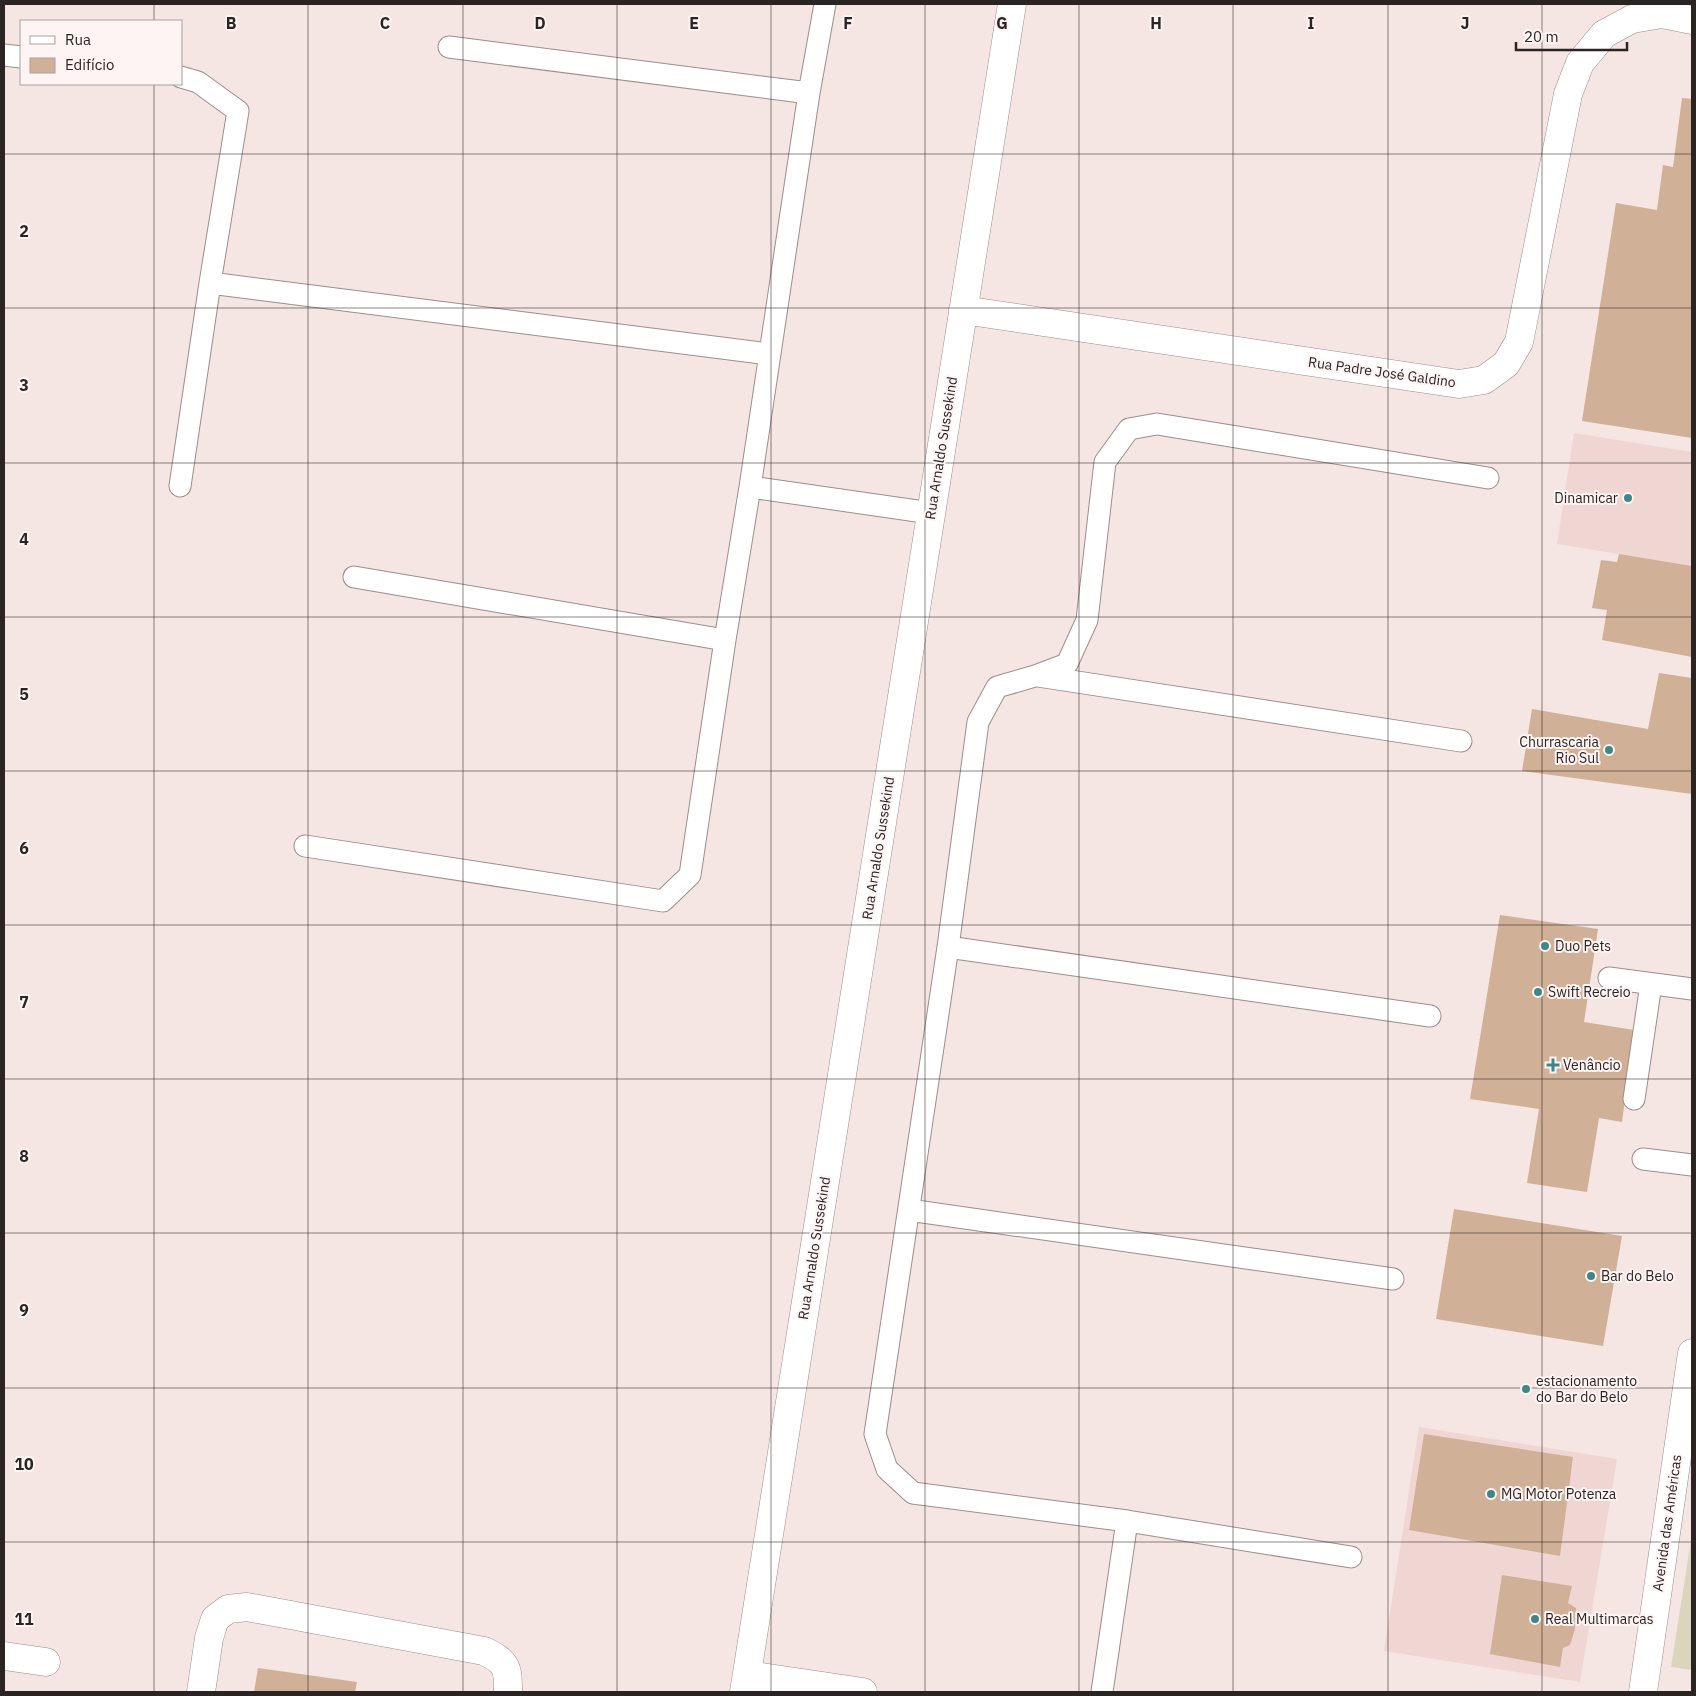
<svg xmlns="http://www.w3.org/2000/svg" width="1696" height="1696" viewBox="0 0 1696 1696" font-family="'IBM Plex Sans',sans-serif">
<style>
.built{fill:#efd6d3}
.green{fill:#dcd5bd}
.building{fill:#d0b097}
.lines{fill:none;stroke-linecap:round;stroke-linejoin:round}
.service-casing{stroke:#9c8e8c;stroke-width:23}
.minor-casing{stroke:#9c8e8c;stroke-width:29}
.secondary-casing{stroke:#9c8e8c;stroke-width:29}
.service{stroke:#fff;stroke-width:21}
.minor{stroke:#fff;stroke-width:28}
.secondary{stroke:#fff;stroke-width:28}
.grid{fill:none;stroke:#2a2423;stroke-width:1;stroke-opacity:0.55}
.poi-dot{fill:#3e8788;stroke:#fef4f3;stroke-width:2}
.labels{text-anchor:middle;stroke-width:4;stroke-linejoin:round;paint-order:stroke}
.street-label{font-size:14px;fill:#2a2423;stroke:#fef4f3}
.poi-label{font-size:14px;fill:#2a2423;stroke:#fef4f3;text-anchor:start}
.grid-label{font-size:16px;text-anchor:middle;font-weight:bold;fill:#2a2423;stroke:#fef4f3;stroke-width:4;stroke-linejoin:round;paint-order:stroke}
</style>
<rect width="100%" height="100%" fill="#f5e5e3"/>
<path class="built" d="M1574 433 1692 452V566L1557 544Z
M1419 1427 1617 1459 1580 1682 1384 1651Z"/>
<path class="green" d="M1692 1534V1670L1671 1667Z"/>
<path class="building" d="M1682 98 1692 99V438L1582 421 1616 203 1657 210 1663 165 1673 167Z
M1619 554 1692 566V657L1602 640 1607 610 1592 608 1601 560 1617 562Z
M1659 673 1692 678V794L1522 771 1532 709 1648 729Z
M1500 915 1598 929 1584 1022 1634 1030 1622 1122 1599 1118 1587 1192 1527 1183 1539 1109 1470 1099Z
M1454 1209 1622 1236 1603 1346 1436 1319Z
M1424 1434 1573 1457 1560 1556 1409 1530Z
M1502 1575 1572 1586 1568 1603 1576 1608 1575 1629 1570 1645 1563 1648 1560 1667 1490 1654Z
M258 1668 357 1682 355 1692H254Z"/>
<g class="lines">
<defs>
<path id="service" d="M449 47 809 93 750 487
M4 55 21 57
M181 77 198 82 238 111 210 283
M809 93 825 4
M180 486 210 283 769 354
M354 577 725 640
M1038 676 1461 741
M305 846 663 901 690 875 725 640 750 487 931 513
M948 947 1430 1016
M1609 978 1692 989
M1634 1099 1651 984
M1643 1159 1692 1165
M909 1210 1393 1279
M1127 1521 1351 1557
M1102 1692 1127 1521 913 1493 887 1469 875 1434 948 947 978 722 997 687 1035 676 1067 664 1087 620 1105 462 1129 429 1157 424 1488 478"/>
<path id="minor" d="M963 310 1459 384 1484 380 1506 364 1519 342 1568 94 1580 63 1604 34 1632 19 1662 14 1692 20
M4 1656 46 1662
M747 1675 863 1692
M201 1692 209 1638 215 1619 228 1609 247 1607 484 1651C507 1662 508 1667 508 1692
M744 1692 1012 4"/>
<path id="secondary" d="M1643 1692 1692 1353"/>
</defs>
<use href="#service" class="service-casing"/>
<use href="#minor" class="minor-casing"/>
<use href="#secondary" class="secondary-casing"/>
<use href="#service" class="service"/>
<use href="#minor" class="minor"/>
<use href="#secondary" class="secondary"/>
</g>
<path class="grid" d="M154 4V21M308 4V1692M463 4V1692M617 4V1692M771 4V1692M925 4V1692M1079 4V1692M1233 4V1692M1388 4V1692M1542 4V1692M154 84V1692M4 154H1692M4 308H1692M4 463H1692M4 617H1692M4 771H1692M4 925H1692M4 1079H1692M4 1233H1692M4 1388H1692M4 1542H1692"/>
<g class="poi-dot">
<circle cx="1628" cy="498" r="5"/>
<circle cx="1609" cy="750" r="5"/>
<circle cx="1545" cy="946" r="5"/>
<circle cx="1538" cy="992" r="5"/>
<path d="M1550.5 1057.5h5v5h5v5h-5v5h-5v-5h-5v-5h5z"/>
<circle cx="1591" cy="1276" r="5"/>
<circle cx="1526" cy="1389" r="5"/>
<circle cx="1491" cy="1494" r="5"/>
<circle cx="1535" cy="1619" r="5"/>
</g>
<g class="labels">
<g class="street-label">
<text transform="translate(1382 372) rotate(8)" y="5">Rua Padre José Galdino</text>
<text transform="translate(941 448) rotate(-81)" y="5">Rua Arnaldo Sussekind</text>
<text transform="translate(878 848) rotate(-81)" y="5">Rua Arnaldo Sussekind</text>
<text transform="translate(814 1248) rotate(-81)" y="5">Rua Arnaldo Sussekind</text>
<text transform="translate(1667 1523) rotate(-82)" y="5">Avenida das Américas</text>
</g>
<g class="poi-label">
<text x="1618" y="503" text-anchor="end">Dinamicar</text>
<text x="1599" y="747" text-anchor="end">Churrascaria<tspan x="1599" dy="16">Rio Sul</tspan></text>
<text x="1555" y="951">Duo Pets</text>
<text x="1548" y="997">Swift Recreio</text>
<text x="1563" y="1070">Venâncio</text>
<text x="1601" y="1281">Bar do Belo</text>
<text x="1536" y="1386">estacionamento<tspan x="1536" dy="16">do Bar do Belo</tspan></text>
<text x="1501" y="1499">MG Motor Potenza</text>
<text x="1545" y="1624">Real Multimarcas</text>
</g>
</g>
<g class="grid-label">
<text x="231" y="29">B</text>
<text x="385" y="29">C</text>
<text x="540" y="29">D</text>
<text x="694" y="29">E</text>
<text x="848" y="29">F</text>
<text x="1002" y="29">G</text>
<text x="1156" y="29">H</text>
<text x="1311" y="29">I</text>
<text x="1465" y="29">J</text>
<text x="24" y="237">2</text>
<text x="24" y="391">3</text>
<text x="24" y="545">4</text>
<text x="24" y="700">5</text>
<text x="24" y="854">6</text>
<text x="24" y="1008">7</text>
<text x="24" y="1162">8</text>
<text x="24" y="1316">9</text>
<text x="24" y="1470">10</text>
<text x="24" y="1625">11</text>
</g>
<rect width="1696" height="1696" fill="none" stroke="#2a2423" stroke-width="10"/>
<rect x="20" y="20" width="162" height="65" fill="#fef4f3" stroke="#a9a1a0"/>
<rect x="30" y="36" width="25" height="8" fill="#ffffff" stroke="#a9a1a0"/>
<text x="65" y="45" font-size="15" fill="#2a2423">Rua</text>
<rect x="30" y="58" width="25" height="15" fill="#d0b097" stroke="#a9a1a0"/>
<text x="65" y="70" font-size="15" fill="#2a2423">Edifício</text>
<path d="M1516 42v8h111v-8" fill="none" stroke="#2a2423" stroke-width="2.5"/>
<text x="1524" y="42" font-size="15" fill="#2a2423" stroke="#fef4f3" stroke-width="4" paint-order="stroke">20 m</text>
</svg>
